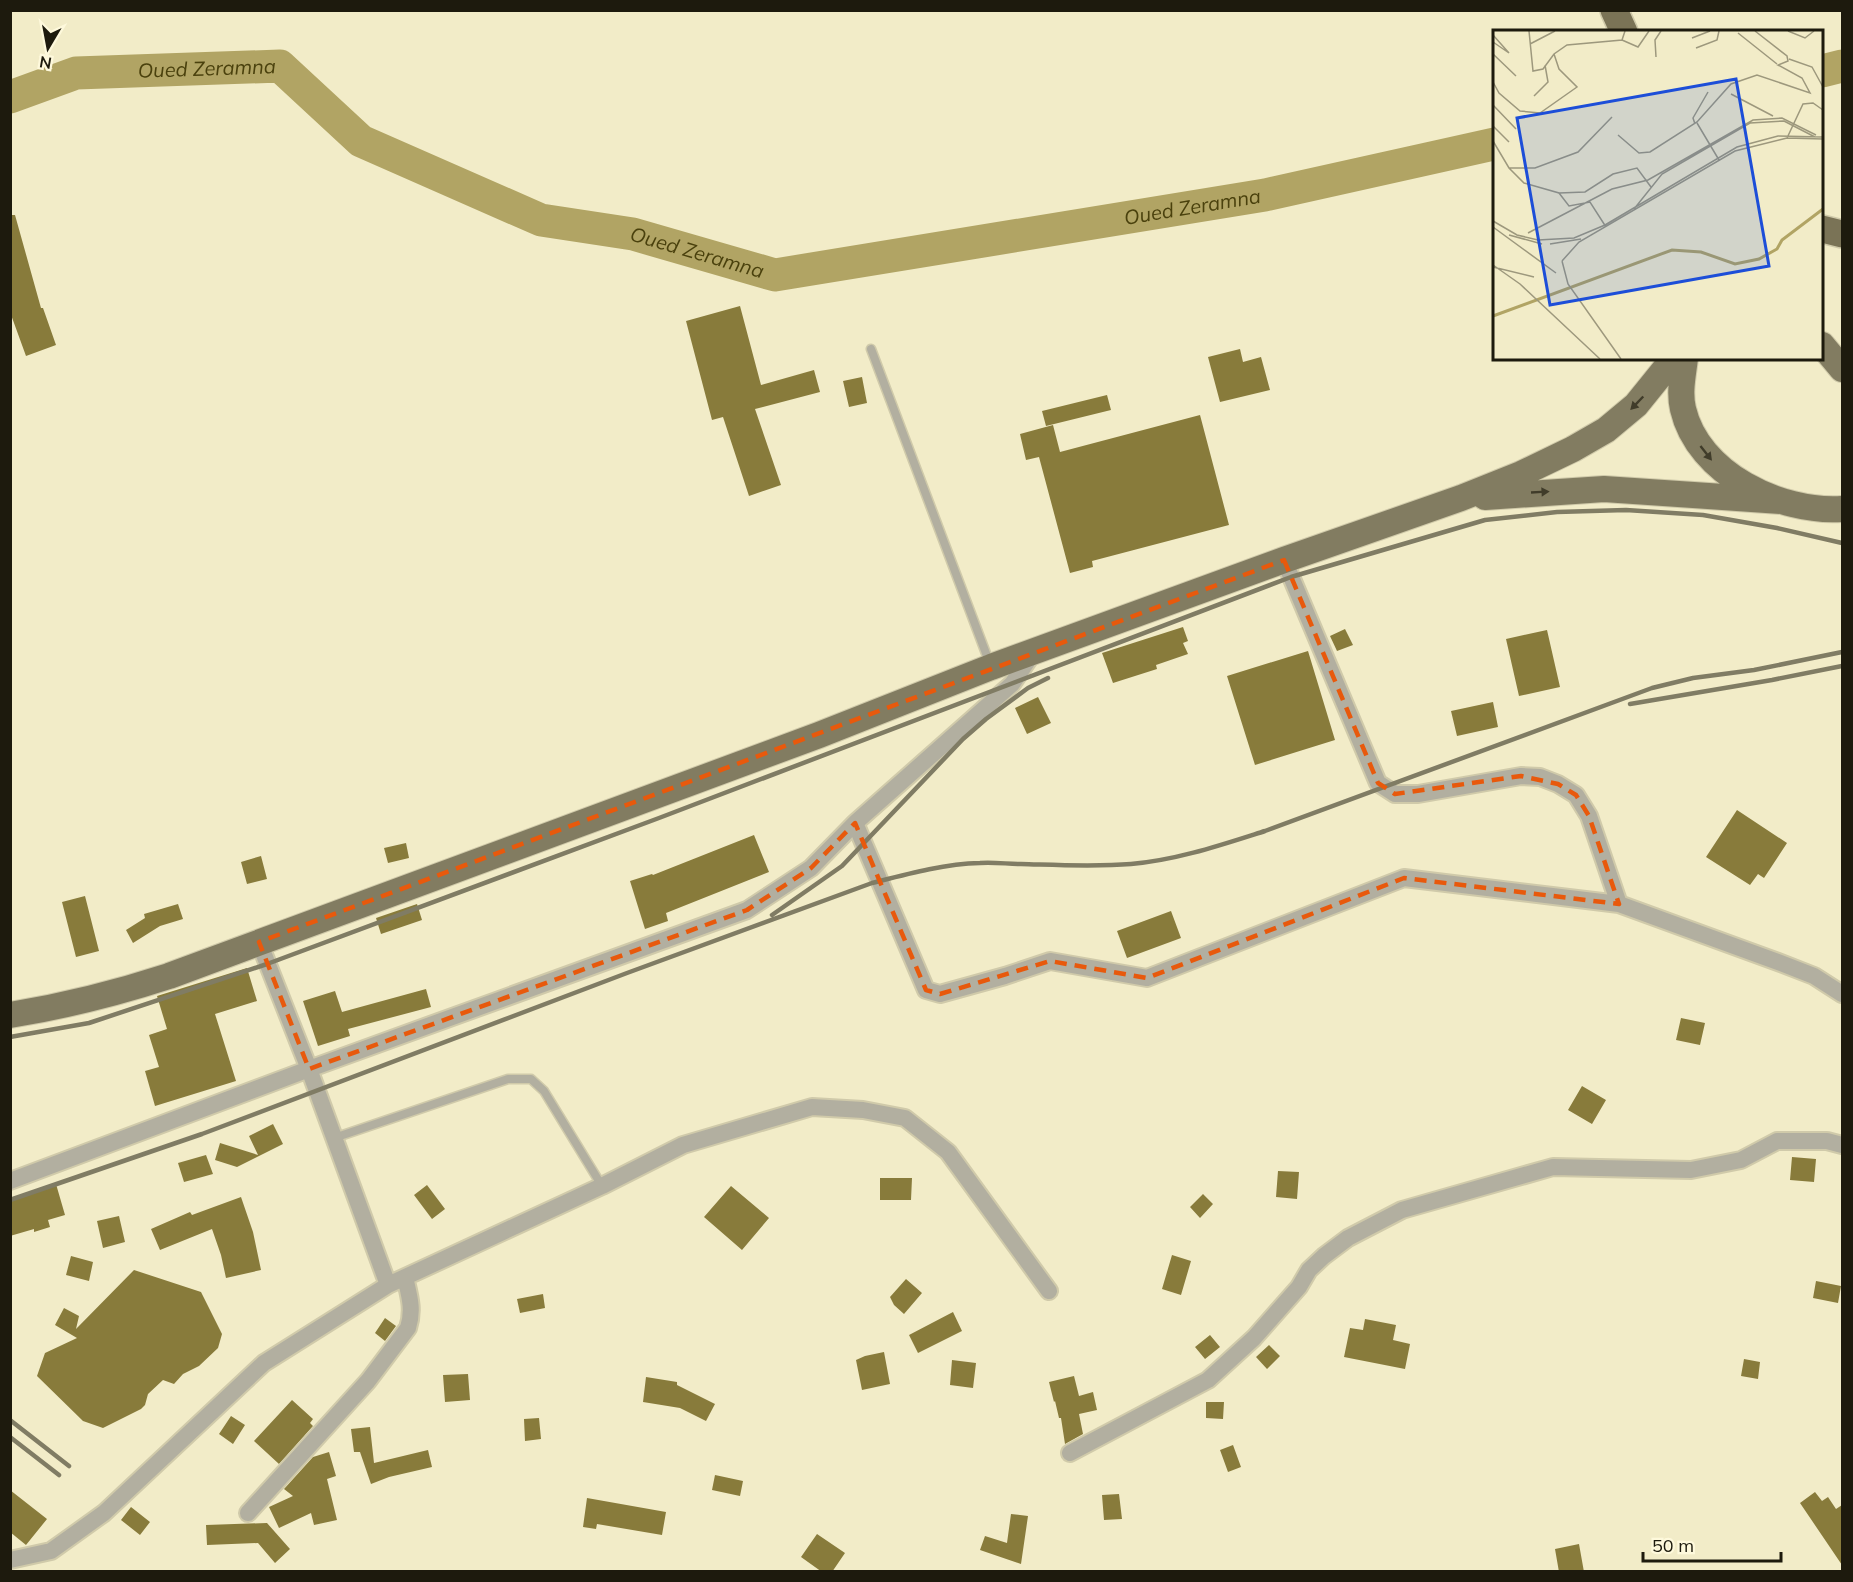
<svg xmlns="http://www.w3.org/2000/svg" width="1853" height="1582" viewBox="0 0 1853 1582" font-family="Mulish,sans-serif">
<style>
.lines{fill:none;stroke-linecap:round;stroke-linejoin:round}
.river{stroke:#b1a464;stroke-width:33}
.building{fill:#887b3b}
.service-casing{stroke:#d0caaa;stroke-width:11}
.minor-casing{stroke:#d0caaa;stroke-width:20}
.primary-casing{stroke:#d0caaa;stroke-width:28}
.trunk-casing{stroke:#d0caaa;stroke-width:30}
.service{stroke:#b2afa0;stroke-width:8}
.minor{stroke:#b2afa0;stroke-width:16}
.primary{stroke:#827c61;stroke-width:26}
.trunk{stroke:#7a7356;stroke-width:27}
.rail{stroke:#807c64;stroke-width:4.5}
.oneway{fill:#403c2a}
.marked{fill:none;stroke:#e8590c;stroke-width:4.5;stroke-dasharray:12 8;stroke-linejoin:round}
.labels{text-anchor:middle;stroke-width:4.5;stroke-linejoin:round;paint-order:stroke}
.water-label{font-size:20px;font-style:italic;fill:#4a410d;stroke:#fef9dc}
.inset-river{fill:none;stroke:#b1a464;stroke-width:3}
.inset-road{fill:none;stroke:#9d987d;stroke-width:1.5}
.view{fill:#1d4ed8;fill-opacity:0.15;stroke:#1d4ed8;stroke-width:3}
.inset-edge{fill:none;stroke:#1d1a0d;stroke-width:3}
</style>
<rect width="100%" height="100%" fill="#f2ecc8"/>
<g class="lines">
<g class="river">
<path d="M1822 71 1842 66"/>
<path id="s1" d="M10 97 76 73 280 66 361 141 541 220 633 234 775 275 1265 195 1494 144"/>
</g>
</g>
<path class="building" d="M10 215H15L41 308H43L56 345 26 356 10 312Z
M740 306 761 385 814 370 820 392 755 409 781 485 749 496 723 417 712 420 686 321Z
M1240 349 1243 362 1261 357 1270 390 1220 402 1208 357Z
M862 377 867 403 849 407 843 381Z
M1107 395 1111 410 1046 426 1042 411Z
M1200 415 1229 525 1092 561 1093 567 1070 573 1039 457 1026 460 1020 434 1053 425 1060 452Z
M1183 627 1188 641 1183 643 1188 654 1156 665 1157 669 1113 683 1102 653Z
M1345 629 1353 645 1337 651 1330 636Z
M1547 630 1560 687 1519 696 1506 639Z
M1308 651 1335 740 1255 765 1227 676Z
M1038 697 1051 723 1027 734 1015 708Z
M1493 702 1498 727 1457 736 1451 711Z
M1737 810 1787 843 1764 878 1758 874 1750 885 1706 857Z
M754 835 769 872 666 913 668 921 645 929 630 881 652 874 653 875Z
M406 843 409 858 388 863 384 848Z
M261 856 267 879 247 884 241 862Z
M85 896 99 951 76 957 62 902Z
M178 904 183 919 160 926 133 943 126 930 145 918 144 914Z
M417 904 422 920 381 934 376 918Z
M1171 911 1181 938 1127 958 1117 931Z
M247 968 257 1001 215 1014 236 1081 155 1106 145 1071 159 1067 149 1035 167 1029 157 996Z
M426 989 431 1007 348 1029 350 1036 318 1046 303 1001 335 991 342 1012Z
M1681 1018 1705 1023 1700 1045 1676 1040Z
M1582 1086 1606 1100 1592 1124 1568 1110Z
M273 1124 283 1144 237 1167 215 1160 220 1143 258 1155 249 1136Z
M206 1155 213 1174 184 1182 178 1163Z
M1792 1157 1816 1159 1814 1182 1790 1180Z
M1278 1171 1299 1172 1297 1199 1276 1197Z
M880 1178H912L911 1200H880Z
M56 1184 65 1215 48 1220 50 1227 34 1232V1229L10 1236V1198Z
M427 1185 445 1209 432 1219 414 1195Z
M731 1186 769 1218 742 1250 704 1217Z
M1203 1194 1213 1204 1200 1218 1190 1207Z
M241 1197 253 1232 261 1270 226 1278 221 1255 212 1229 160 1250 151 1229 190 1212 192 1215Z
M119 1216 125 1242 103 1248 97 1221Z
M1172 1255 1191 1261 1181 1295 1162 1289Z
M71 1256 93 1262 89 1281 66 1275Z
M134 1270 201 1292 222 1334 218 1348 199 1366 183 1374 174 1384 163 1380 148 1394 145 1405 141 1409 103 1428 83 1421 37 1376 45 1353 77 1338 55 1325 64 1308 79 1316 76 1329Z
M906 1279 922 1293 904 1314 894 1305 890 1297Z
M1816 1281 1841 1286 1838 1303 1813 1298Z
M543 1294 545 1308 520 1313 517 1299Z
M953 1312 962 1331 918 1353 909 1335Z
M385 1318 396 1326 385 1341 375 1333Z
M1365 1319 1396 1325 1393 1340 1410 1344 1405 1369 1344 1357 1350 1328 1363 1330Z
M1210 1335 1220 1347 1205 1359 1195 1347Z
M1269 1345 1280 1356 1267 1369 1256 1357Z
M884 1352 890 1384 862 1390 856 1360 865 1356Z
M1744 1359 1760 1362 1758 1379 1741 1376Z
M952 1360 976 1363 973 1388 950 1385Z
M468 1374 470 1400 445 1402 443 1375Z
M1074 1376 1079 1396 1093 1392 1097 1410 1079 1414 1083 1434 1065 1444 1061 1418H1059L1055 1401 1054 1402 1049 1382Z
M646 1377 677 1382V1385L715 1404 706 1421 680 1408 643 1402Z
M292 1400 313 1419 310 1423 313 1426 279 1464 254 1441Z
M1206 1402H1224L1223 1419 1206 1418Z
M231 1416 245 1425 233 1444 219 1434Z
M539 1418 541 1439 525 1441 524 1419Z
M370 1427 374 1463 428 1450 432 1467 389 1477 371 1484 360 1452H354L351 1429Z
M1233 1445 1241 1467 1228 1472 1220 1450Z
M329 1452 336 1476 327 1479 337 1520 314 1525 311 1513 279 1528 269 1507 293 1496 284 1489 313 1457Z
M715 1475 743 1481 740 1496 712 1490Z
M10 1490 47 1519 26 1545 10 1532Z
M1815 1492 1822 1501 1828 1497 1836 1509 1842 1505V1565L1800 1503Z
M1119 1494 1122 1519 1104 1520 1102 1495Z
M587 1498 666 1512 662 1535 597 1524 596 1529 583 1527Z
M131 1507 150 1522 140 1535 121 1520Z
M1011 1514 1028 1516 1021 1564 980 1550 985 1536 1007 1543Z
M267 1523 290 1549 275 1563 258 1543 207 1545 206 1525Z
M817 1534 845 1553 832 1572H822L801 1557Z
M1579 1544 1584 1572H1559L1555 1549Z"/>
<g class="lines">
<defs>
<path id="service" d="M871 349 990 664
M334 1138 508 1079H531L544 1091 602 1186"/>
<path id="minor" d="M1284 560 1378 783 1395 794H1418L1521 776 1540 777 1558 784 1576 795 1589 816 1619 904 1778 962 1814 976 1842 994
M855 823 926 990 940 994 1005 976 1050 961 1147 978 1404 878 1619 904
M259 942 309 1069 388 1285
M10 1181 309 1069 747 910 811 868 855 823 1012 684 1033 653
M1070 1453 1208 1380 1254 1338 1299 1287 1309 1270 1324 1256 1348 1238 1402 1210 1553 1167 1691 1170 1741 1160 1777 1141H1827L1842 1145
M248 1513 368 1381 408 1328C414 1309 409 1295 405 1277
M10 1560 51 1551 104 1513 264 1363 388 1285 602 1186 683 1145 812 1107 863 1110 905 1118 948 1152 1049 1291"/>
<path id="primary" d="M1822 345 1842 369
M1685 358C1683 375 1679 392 1683 409 1698 474 1780 513 1842 509
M1485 497 1604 489 1782 501
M10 1015C65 1006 117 993 169 976L819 735 991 667 1284 560 1461 498 1521 474 1573 449 1606 430 1636 405 1674 358"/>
<path id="trunk" d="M1614 10 1624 32
M1822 229 1842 234"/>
</defs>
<use href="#service" class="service-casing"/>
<use href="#minor" class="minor-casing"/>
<use href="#primary" class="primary-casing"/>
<use href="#trunk" class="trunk-casing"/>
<use href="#service" class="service"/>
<use href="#minor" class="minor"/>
<use href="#primary" class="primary"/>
<use href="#trunk" class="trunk"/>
<path class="rail" d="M1630 704 1772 680 1842 666
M772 915 842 866 963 739 986 719 1028 688 1048 678
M10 1037 89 1023 267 964 659 818 1291 577 1485 520 1557 512 1626 510 1703 515 1777 528 1842 543
M10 1200 202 1134 627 973 872 883C907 874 943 864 980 863 994 862 1008 864 1021 864 1058 865 1095 867 1131 864 1177 860 1221 845 1265 831L1652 688 1693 678 1754 670 1842 652
M10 1420 69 1466
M10 1437 59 1475"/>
</g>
<defs><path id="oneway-solid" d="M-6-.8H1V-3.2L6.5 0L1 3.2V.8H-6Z" transform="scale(1.5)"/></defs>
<g class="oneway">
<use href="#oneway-solid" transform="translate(1637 403) rotate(134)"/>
<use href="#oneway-solid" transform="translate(1706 453) rotate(52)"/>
<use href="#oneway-solid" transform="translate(1540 492) rotate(-3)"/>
</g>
<path class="marked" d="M1284 560 1378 783 1395 794 1521 776 1558 784 1576 795 1589 816 1619 904 1404 878 1147 978 1050 961 940 994 926 990 855 823 811 868 747 910 309 1069 259 942Z"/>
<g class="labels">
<g class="water-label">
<text dy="7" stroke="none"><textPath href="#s1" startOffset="201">Oued Zeramna</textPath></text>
<text dy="7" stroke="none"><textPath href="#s1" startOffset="1245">Oued Zeramna</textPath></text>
<text dy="7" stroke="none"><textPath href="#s1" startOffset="741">Oued Zeramna</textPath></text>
</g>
</g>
<g transform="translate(1493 30)">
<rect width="330" height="330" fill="#f2ecc8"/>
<path class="inset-river" d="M0 286 179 220 208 222 242 234 266 229 284 219 289 210 330 179"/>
<path class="inset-road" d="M36 1 40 41 50 39 61 24 74 15 129 10 132 1M295 1 312 8 321 1M245 3 284 34M0 5 16 23 0 12M199 8 217 1M129 10 145 17 156 1M37 14 62 1M203 18 224 10 226 1M0 24 23 46M163 27 162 10 168 1M296 29 319 37 330 57M0 52 6 63 27 81 47 83 84 57 66 39 61 24M238 64 280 86M41 66 55 52 52 35M0 75 23 99M204 93 226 130M202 94 200 88 215 62M0 96 16 112M125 105 146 123 157 122 204 92 238 54 264 45 317 63 309 48 285 35 295 31 294 26 262 1M294 108 310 74 320 73 330 80M0 111 16 138 31 153 66 163 76 176 97 172 113 197M16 138H42L85 122 119 87M66 163 92 162 120 144 144 138 158 157M141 179 169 144 257 93 291 91 322 107M0 191 24 205 45 210 81 208 112 195 244 117 285 106 330 107M0 197 63 243M35 203 119 159 155 150 260 90 289 88 323 105M16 205 49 214M57 214 88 209M69 231 86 212 242 121 294 108 330 109M69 231 75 254 128 329M0 235 27 254 107 329M0 237 41 247"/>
<path class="view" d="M243 49 276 236 57 275 24 88Z"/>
<rect width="330" height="330" class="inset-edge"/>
</g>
<rect width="1853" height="1582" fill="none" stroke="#1d1a0d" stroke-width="24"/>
<g transform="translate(48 48) rotate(190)" stroke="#fef9dc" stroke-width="4.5" paint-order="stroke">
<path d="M0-4.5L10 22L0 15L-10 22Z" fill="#1d1a0d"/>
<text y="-9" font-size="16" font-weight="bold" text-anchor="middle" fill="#1d1a0d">N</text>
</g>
<path d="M1643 1552v9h138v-9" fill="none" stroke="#1d1a0d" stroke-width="3"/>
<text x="1652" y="1552" font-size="18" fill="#1d1a0d" stroke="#fef9dc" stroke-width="4.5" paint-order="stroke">50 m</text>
</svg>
